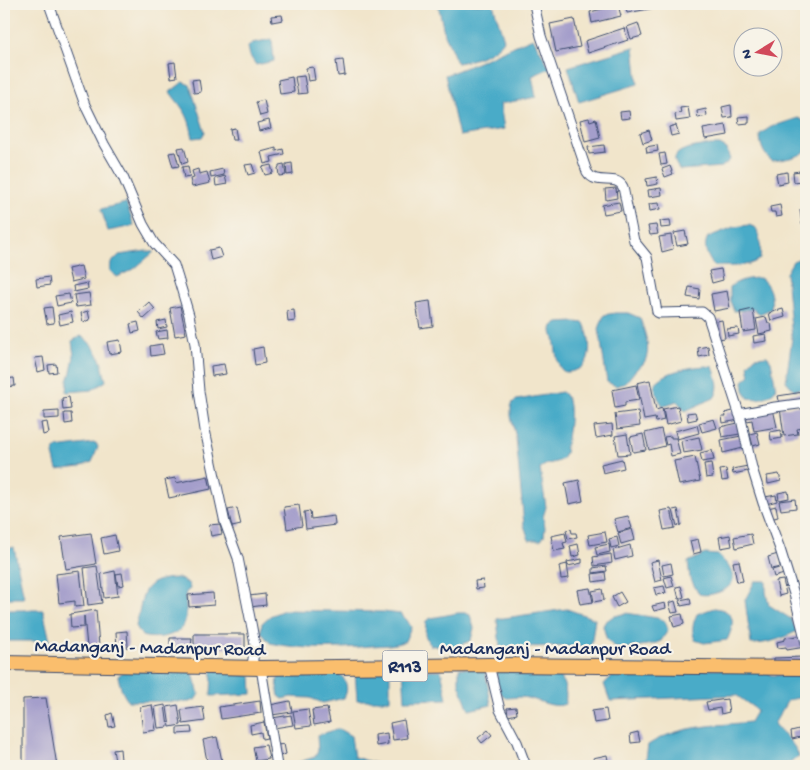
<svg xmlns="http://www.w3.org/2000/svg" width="810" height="770" viewBox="0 0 810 770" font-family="'Gochi Hand',sans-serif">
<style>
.water{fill:#49abc8;stroke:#326d93}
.building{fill:#a49ecb}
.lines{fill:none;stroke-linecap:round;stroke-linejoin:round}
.minor-casing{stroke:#3b4a6e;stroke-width:11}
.primary-casing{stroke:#3b4a6e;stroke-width:16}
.minor{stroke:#fff;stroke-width:9}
.primary{stroke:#fabe6d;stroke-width:14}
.labels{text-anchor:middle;stroke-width:4.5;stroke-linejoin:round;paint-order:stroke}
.shield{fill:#f7f3e8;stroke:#5d6a87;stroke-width:1}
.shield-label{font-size:18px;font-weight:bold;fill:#1b2f5e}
.street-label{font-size:19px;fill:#1b2f5e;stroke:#f7f3e8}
</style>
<rect width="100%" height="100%" fill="#f7f3e8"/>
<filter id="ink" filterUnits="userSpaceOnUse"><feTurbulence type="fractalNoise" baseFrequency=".02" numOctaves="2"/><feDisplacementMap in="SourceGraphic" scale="10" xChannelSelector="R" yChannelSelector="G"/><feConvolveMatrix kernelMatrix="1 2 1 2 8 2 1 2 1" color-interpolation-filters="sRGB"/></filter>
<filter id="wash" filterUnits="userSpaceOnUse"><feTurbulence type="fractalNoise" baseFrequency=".0096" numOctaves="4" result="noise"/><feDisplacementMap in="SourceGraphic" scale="20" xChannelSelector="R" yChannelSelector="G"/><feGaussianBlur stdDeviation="1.12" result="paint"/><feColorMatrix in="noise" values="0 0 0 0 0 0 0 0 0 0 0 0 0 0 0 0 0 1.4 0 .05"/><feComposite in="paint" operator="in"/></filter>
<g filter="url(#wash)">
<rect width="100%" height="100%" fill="#f1e5cb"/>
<path class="water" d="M438 4H493L504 40C494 54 474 60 457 63L444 32Z
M533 38 550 68 532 76 536 97 500 104 504 129 459 136 445 75C475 65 503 50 533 38Z
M272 39 274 61 256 65 250 56 248 47 252 43Z
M634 47 638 84 579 102 568 67Z
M183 82 190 85 205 132 202 137 193 138C191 128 189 117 182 108 178 102 174 98 170 92Z
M798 118 806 122C806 130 809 143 806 150 803 157 780 160 772 161 763 154 760 145 760 134L771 127Z
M710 145H720L727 149 730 160 722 167 680 170C662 149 696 147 710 145Z
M126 203 134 226 108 231 101 209Z
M749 225 756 228C761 239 761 248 760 259 747 268 729 266 714 266 708 258 702 247 708 237L734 227Z
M146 251 154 252 134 269 117 277 110 271 111 263 119 255Z
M803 257H806V387L794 390 786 381 792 338 786 273 793 261Z
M760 278C770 284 773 299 771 309L759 314 754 309 734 311 730 301V287C738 280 750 278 760 278Z
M615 313H628L640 318C644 331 653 351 643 364 640 367 636 369 634 372 628 380 626 383 616 386L607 382 599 329 604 315Z
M575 322 584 323C591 339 595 366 573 371 570 372 565 373 562 370 557 365 556 351 555 344 555 337 550 333 553 326L558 323Z
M81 336C99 348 101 360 106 381L92 390 67 392 68 381 71 372 74 356 72 341Z
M767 356 771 361 776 389C770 398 758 400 748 398L744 390 743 381 750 375 748 365 755 357Z
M706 366 713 367C717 377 721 389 714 398L685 411 677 401 663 406 658 398 654 385C664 371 690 367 706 366Z
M562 392C576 401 566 438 565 454 560 466 547 460 540 469L546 507 543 517 545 527 544 536 541 540H529L524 525 516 438 511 416V407L513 402 517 400Z
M94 443H96L98 447 92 462 80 467 57 470 53 454 56 448Z
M14 547 24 598H4V550Z
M705 554 718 555C724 561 734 570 733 579 732 591 708 597 699 594L690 578 688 562Z
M178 578 189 584 190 589 186 592 185 597C186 604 187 614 185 621 181 637 155 640 142 636L136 626C144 594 139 579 178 578Z
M755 581H766V592L769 605 791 619 797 631C782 639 767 644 751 644L745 600Z
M714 608C736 610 735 624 727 640L704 643 695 640C691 630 693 623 697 614Z
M567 609 595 619 591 646 500 647 497 619Z
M4 610H43L50 641H4Z
M284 610 383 612 401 614 407 620 411 627 405 641C393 646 384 645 371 646 337 649 304 650 270 643L261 632 262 623 270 616Z
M458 613H465L470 615 474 628 471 640C458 648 445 649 430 645L425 635 426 621 431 618Z
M626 613 657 618 665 621 668 630 661 641 653 644 621 649 614 647 607 640 603 626 605 622 612 617Z
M390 668V700H357L355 671Z
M459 668 485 669 491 705 469 710 459 683Z
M555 669C563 680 568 690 565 704 554 709 539 700 527 698 520 696 513 698 506 698 498 693 495 680 497 671Z
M767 669 770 675 799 676 803 697 788 700 774 724C784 736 795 743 799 757L782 766H645L648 745C678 725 715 726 750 722L757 710 736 695 610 701 604 684 618 670Z
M190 670 193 674 199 694 195 700 189 702 128 701C122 693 120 686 118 676L124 671Z
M212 670 251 676 252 694 211 696Z
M282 670H336C345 678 350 687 344 698L323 703 310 698 291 697 283 699 279 696C277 687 276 678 282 670Z
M403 670H441L447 699 405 700Z
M339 729 351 736 354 757 378 764V766H296L293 764 315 757 318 751 317 735Z"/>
<g id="blocks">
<path class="building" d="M625 4H659L660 7 627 13Z
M618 5 621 16 592 23 590 12Z
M282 15 283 20 272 22 271 16Z
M574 19 580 47 556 52 550 24Z
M638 23 642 36 631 39 627 27Z
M624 28 628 40 588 53 585 41Z
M343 60 345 75 338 76 336 61Z
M175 62 177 77 171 78 169 63Z
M313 67 315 80 308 81 306 68Z
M304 76 307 93 298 94 295 77Z
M292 77 294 92 280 94 278 80Z
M199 79 201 92 194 93 192 80Z
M264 100 267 114 260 116 256 102Z
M731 105 732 117 724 118 722 107Z
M688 107 690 119 676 121 675 114 681 113 680 108Z
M706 109 707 116 698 118 697 111Z
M629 111 630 118 621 119 620 112Z
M749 116V123L739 124 738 117Z
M589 118 590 121 596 119 600 138 585 142 580 120Z
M269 120 271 128 259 131 257 123Z
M676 125 679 134 671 136 669 127Z
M726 125 728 135 705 139 703 129Z
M235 128 237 140H232L230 129Z
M649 130 652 140 643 143 640 133Z
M604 145 605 152 589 154 588 147Z
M657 145 658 151 647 153 646 147Z
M184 147 188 162 182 164 178 148Z
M276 148V151L283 149 284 154 271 157 272 162 264 164 261 152Z
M175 152 179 166 173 167 169 153Z
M665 153 667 164 661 165 659 154Z
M292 163 293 174 287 175 286 164Z
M252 164 255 173 248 175 245 165Z
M284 164 286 175 279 176 278 168 279 167V165Z
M271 165 273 173 265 175 262 167Z
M188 166 190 177 184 178 182 167Z
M670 166 673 174 665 177 662 169Z
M198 169 199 174 207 172 210 183 192 187 190 179 194 178 192 171Z
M223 169 224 175 211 178 210 172Z
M800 171 801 181 794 182 793 172Z
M787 172 788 182 778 184 776 174Z
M225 176 227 184 216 186 215 179Z
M657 177 658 184 647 186 646 179Z
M616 188 617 198 606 200 605 189Z
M661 188 662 195 649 197 648 190Z
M619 202 621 211 604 214 602 205Z
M659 203 660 209 650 211 649 204Z
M780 205 782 216 776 217 775 212H771L770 207Z
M800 210H806V225H802Z
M670 220 671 227 661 228 660 221Z
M656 225 658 234 650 235 648 226Z
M685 231 688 244 677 246 674 233Z
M671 235 673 249 662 252 659 237Z
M219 248 222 257 211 260 209 250Z
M81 266 84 279 71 282 68 269Z
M721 269 723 280 712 283 709 271Z
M49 277 50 285 37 287 36 279Z
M87 283 88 289 74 292 73 286Z
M689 287 700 289 699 299 687 297Z
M727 291 730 308 714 311 711 294Z
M89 293 91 305 76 307 74 295Z
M69 294 71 303 57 306 55 296Z
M430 301 433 326 420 328 416 303Z
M149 302 155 309 144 319 138 312Z
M180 306 186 334 175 336 170 308Z
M52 307 54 323 47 324 44 308Z
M753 309 756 330 743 332 740 312Z
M783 309 785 317 771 321 769 313Z
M294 310 295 321 288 322 287 311Z
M88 311 90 320 83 322 81 313Z
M71 312 73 322 60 325 58 315Z
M766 317 768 323H771L772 331 759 334 756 319Z
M166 320 167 327 158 329 157 322Z
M722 320 725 338 719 339 717 321Z
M138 322 140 331 132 333 130 324Z
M738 328 739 334 728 336 727 329Z
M167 330 168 338 158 339 156 332Z
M766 334 767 341 754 343 753 336Z
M120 340 122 352 109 354 107 342Z
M162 344 164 354 151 356 150 346Z
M708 346 709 355 699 357 698 348Z
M263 347 265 363 255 365 253 349Z
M43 357 45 370 38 372 35 358Z
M56 364 57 372 49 373 48 365Z
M224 364 226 374 212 376 211 366Z
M14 378 15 386 4 387V379Z
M650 380 656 410 662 408 664 420 656 422 655 418 644 420 637 383Z
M636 385 639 400 625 402V406L615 408 612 390Z
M803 392 804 401 780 405 778 396Z
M69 397 71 409 63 410 62 398Z
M803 405 806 423H802L803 428 797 429 798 434 784 436 780 408Z
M678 406 681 421 666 425 663 409Z
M773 409 777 427 754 431 752 420 747 421 746 414Z
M737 410 739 420 723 423 722 416H726L725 413Z
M59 411V418L44 419V412Z
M638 411 640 426 617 429 615 414Z
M695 412 697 419 688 421 687 413Z
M64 413H71L72 423 65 424Z
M714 419 717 428 702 432 699 423Z
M47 422 49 433 43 435 41 423Z
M738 423 740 434 722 437 720 427Z
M612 424 613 435 596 438 594 426Z
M697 425 699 433 677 439 675 431Z
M661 429 665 446 649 450 645 433Z
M781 430 782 438 771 440 770 432Z
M757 432 760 444 753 446 750 434Z
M627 434 630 454 618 455 615 436Z
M643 434 646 450 633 452 630 437Z
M671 436V438H676L680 454 671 456 669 444 666 445 664 437Z
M741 436 743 448 723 453 721 440Z
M699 437 702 450 683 453 681 441Z
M712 450 714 460 702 462 700 453Z
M695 457 700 481 679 485 674 461Z
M622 459 624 468 603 473 601 464Z
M711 463 713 477 706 478 704 464Z
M748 466V471L733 474 732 469Z
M726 469 728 480 722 481 720 470Z
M779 474 781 481 768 484 767 476Z
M208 476 211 489 169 498 165 480 175 478 176 483Z
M579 480 583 501 569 504 565 483Z
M788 491 789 498 779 500 778 493Z
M776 495 777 501 766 504 765 497Z
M795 499 796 508 781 510 779 501Z
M299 505 302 526 287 529 284 507Z
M776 506 778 517 770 519 768 508Z
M237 508 241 525 232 527 228 510Z
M671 509 675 528 664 530 660 511Z
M678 509 681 525 677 526 673 510Z
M310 511 311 519 334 516 335 525 306 529 304 512Z
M628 516 632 528 618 532 614 519Z
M220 524 222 534 211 536 209 525Z
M571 529 572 533H576L577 537 568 539 566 530Z
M632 529 635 540 621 544 618 533Z
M605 532 607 542 590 545 588 535Z
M91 533 96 564 66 569 61 537Z
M565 533 567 542 563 543 565 549 554 551 551 536Z
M751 534 753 544 736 548 734 537Z
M115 535 118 551 104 554 101 538Z
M730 535 732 546 721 548 719 537Z
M617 537 619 546 611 548 609 539Z
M698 539 701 552 693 554 690 541Z
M578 544 580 555 572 557 570 546Z
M609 544 610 552 597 555 595 547Z
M630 545 632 556 615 560 613 550Z
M611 554 612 563 594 566 593 557Z
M778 554 781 567 771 569 768 557Z
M582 559V563L568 566 567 562Z
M658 560 662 580 655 582 650 562Z
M739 561 743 581 737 582 733 562Z
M671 563 673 574 664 576 662 565Z
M567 564 569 578 561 579 559 566Z
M97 566 102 603 88 605 84 568Z
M606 566 607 571 593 573V568Z
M782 567 784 574 774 577 772 570Z
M80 571 84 606 75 607V601L59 603 56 574Z
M115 571 118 596 104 598 101 574Z
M605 572 606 580 593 582 592 574Z
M122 573 124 585 118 586 116 574Z
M671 576 674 586 667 588 664 578Z
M483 580 484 588 476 589 475 581Z
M783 580 786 594 779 596 776 581Z
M664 586 666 593 656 595 654 588Z
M681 586 684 597 679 599 676 587Z
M590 588 593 602 580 604 577 590Z
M602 589 604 600 594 602 592 591Z
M620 592 626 602 617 607 612 597Z
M213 593 214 605 189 607 188 595Z
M265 594 266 605 250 607 249 596Z
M690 598 691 604 681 606 680 600Z
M675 601 678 612 672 613 669 603Z
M665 603 666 608 654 611 652 606Z
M96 610 99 646 87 647 84 616V627L71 628 70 614Z
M682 614 684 624 674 627 671 616Z
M127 631 128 647 117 648 116 632Z
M194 634H245V648L194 649Z
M803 635 805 647 787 650 786 647 778 648 777 642 785 640V638Z
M170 638H192L191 647H170Z
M803 657V664H774V658Z
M46 698 57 766H23V699Z
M727 699 729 712 721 714 720 708 708 710 706 702Z
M260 701 261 713 221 719 219 707Z
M290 701 292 712 272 715 270 705Z
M152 705 156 730 143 732 140 707Z
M165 705 168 727 158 728 155 707Z
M178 705 181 725 170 727 167 707Z
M203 707 205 721 183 724 181 710Z
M516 707 517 714 508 716 507 708Z
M327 708 330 722 314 725 312 710Z
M308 709 311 726 296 728 293 711Z
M606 709 608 721 594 723 592 711Z
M112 713 115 726 109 727 107 715Z
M291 715 293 725 274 728 272 718Z
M404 720 407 738 393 740 390 723Z
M264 722 267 738 262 739 261 732 251 734 250 725Z
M191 727 192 733 177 734V728Z
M803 728 805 736 792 739 791 731Z
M488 730 492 735 482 743 478 738Z
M638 732 640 742 631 743 630 734Z
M387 733 388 744 376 746 375 735Z
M217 737 223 766H208L203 740Z
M284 744 286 754 280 756 278 745Z
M266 745 269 759 256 761 253 747Z
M120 749 121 760 115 761 113 750Z
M607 755 609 766H595L593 758Z"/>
</g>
</g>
<g filter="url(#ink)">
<use href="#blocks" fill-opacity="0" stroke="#3b4a6e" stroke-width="1"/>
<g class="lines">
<defs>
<path id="minor" d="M49 4 85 105 104 144 123 177 143 224 154 243 174 265 182 291 189 315 195 344 199 391 205 430 225 523 238 558 252 628 255 645 252 666
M534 4 541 36 587 172C596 187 616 173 623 187L634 241 647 257 657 312 659 313 702 312 708 317 741 419 752 468 763 503 780 549 794 594 806 643
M739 414 775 407 806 403
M489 665 500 710 517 742 526 766
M261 668 277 766"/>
<path id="primary" d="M4 663 261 668 489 665 806 668"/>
</defs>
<use href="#minor" class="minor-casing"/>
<use href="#primary" class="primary-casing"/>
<use href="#minor" class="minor"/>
<use href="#primary" class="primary"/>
</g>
</g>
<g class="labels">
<rect class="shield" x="382.5" y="650.5" width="45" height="31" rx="4"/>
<g class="shield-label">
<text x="405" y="672">R113</text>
</g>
<g class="street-label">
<text transform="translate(150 646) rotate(1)" y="7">Madanganj - Madanpur Road</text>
<text x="555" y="654">Madanganj - Madanpur Road</text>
</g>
</g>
<rect width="810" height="770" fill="none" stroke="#f7f3e8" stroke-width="20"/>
<g transform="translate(758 52) rotate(260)"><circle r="24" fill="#f7f3e8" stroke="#9fa5b1"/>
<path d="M0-4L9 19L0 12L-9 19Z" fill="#d1495b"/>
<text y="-8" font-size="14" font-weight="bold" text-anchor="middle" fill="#1b2f5e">N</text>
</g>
</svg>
